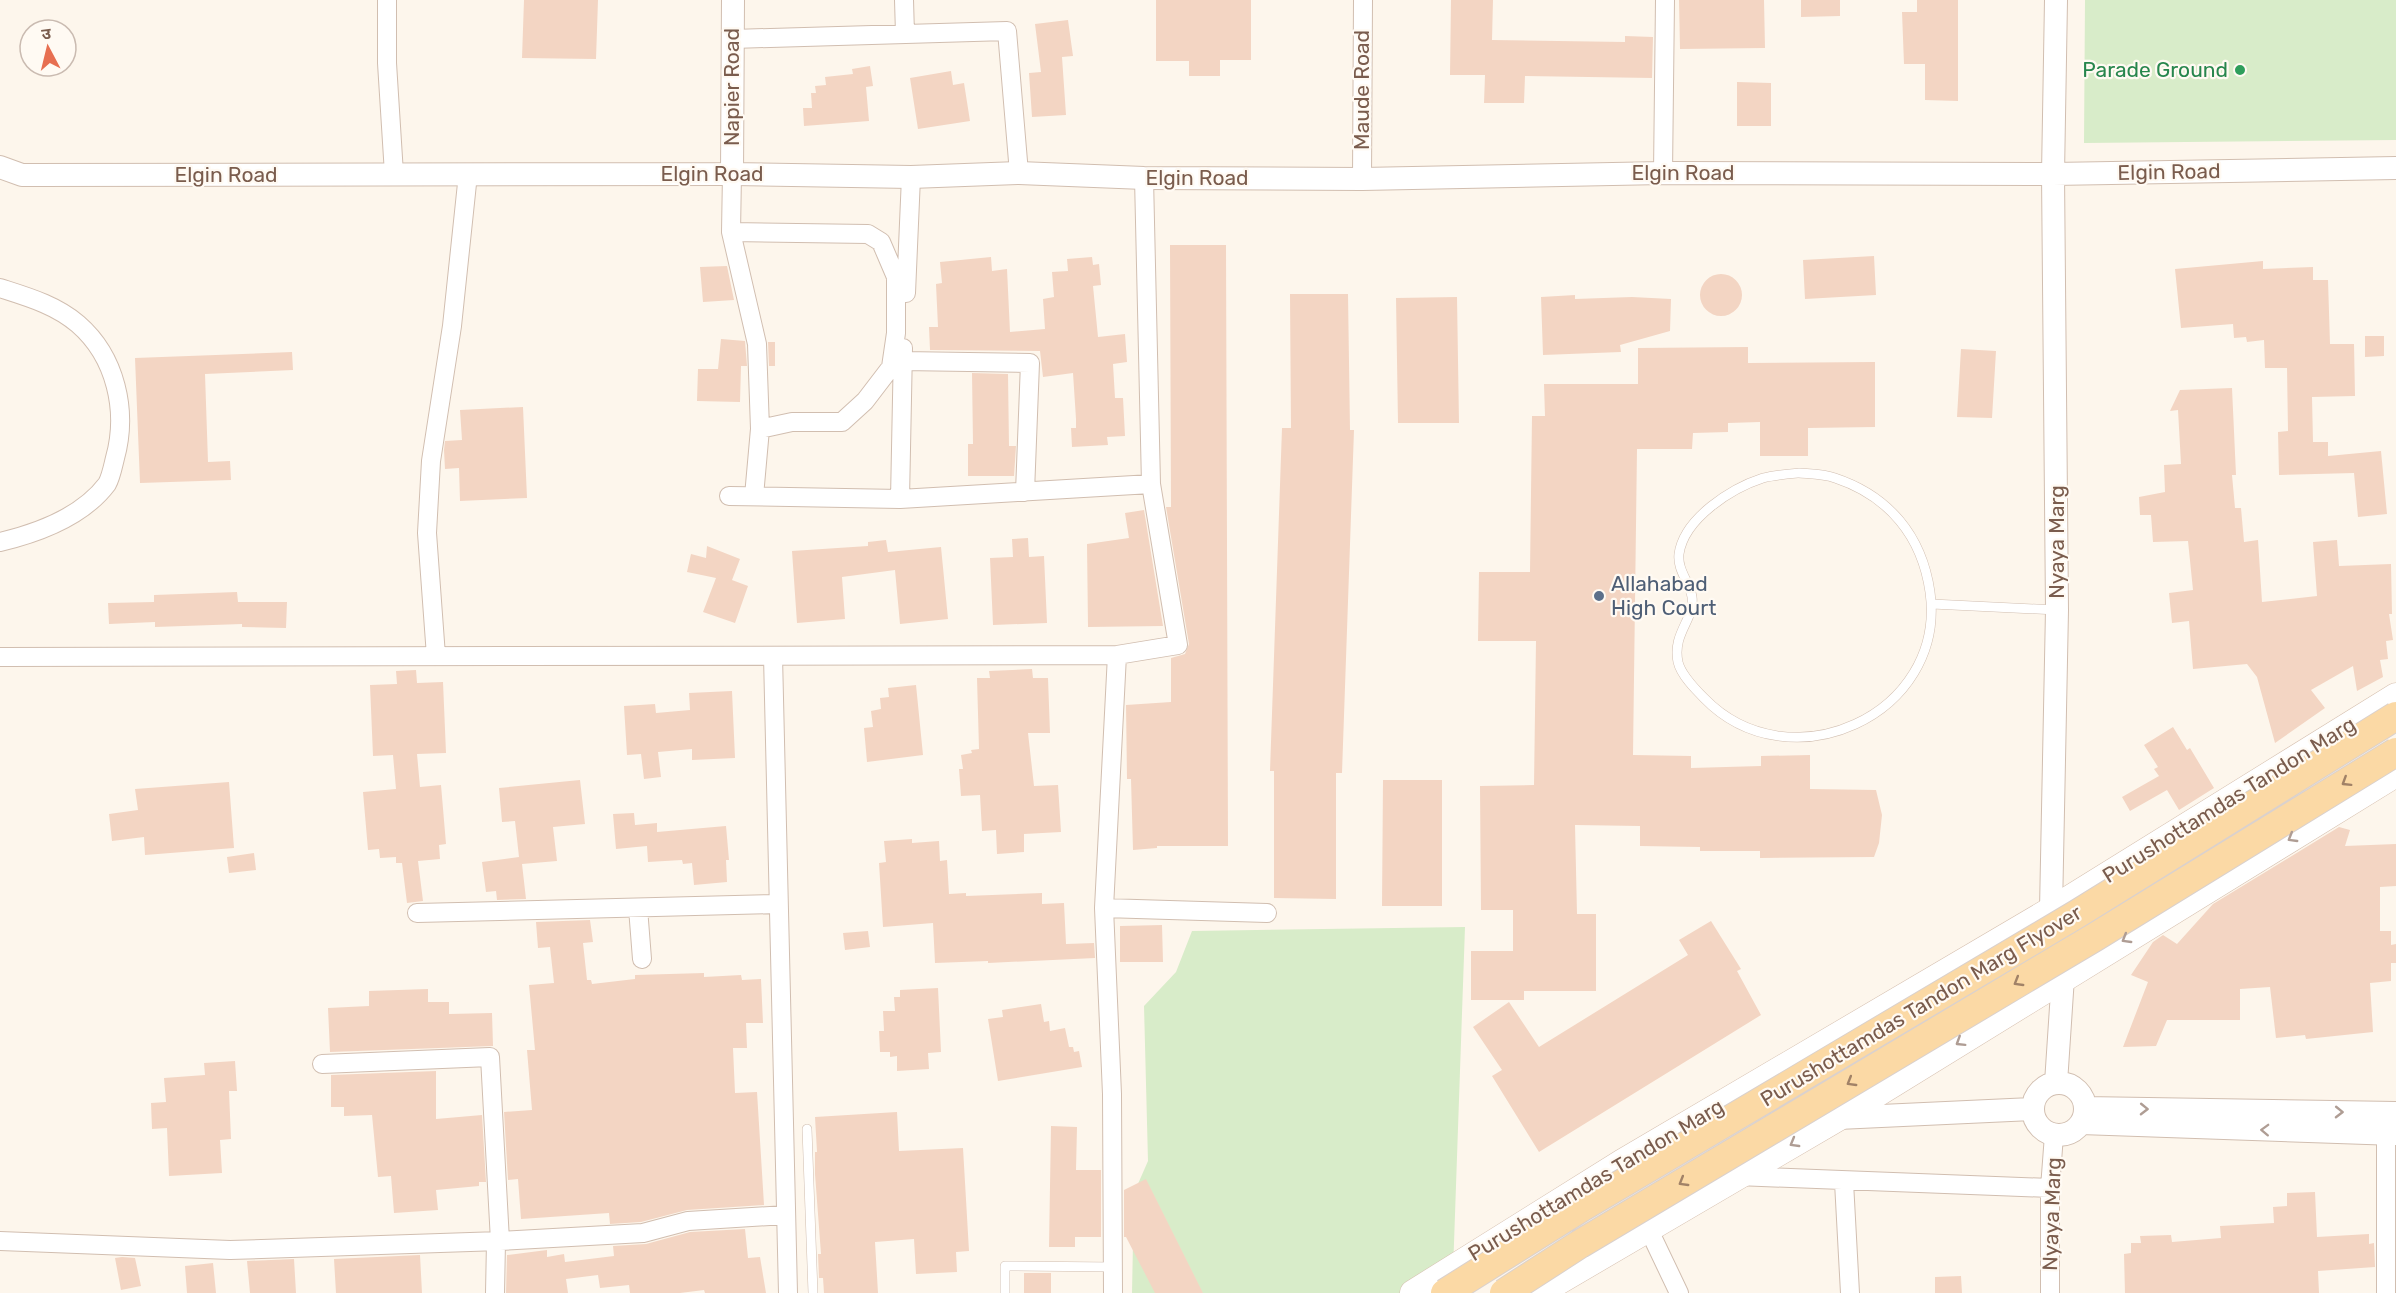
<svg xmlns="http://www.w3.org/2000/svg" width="2396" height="1293" viewBox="0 0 2396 1293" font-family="Rubik,'Noto Sans Devanagari',sans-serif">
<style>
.green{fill:#d8ecc9}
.building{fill:#f3d5c3}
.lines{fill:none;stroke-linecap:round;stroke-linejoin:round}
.service-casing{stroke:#d1beb0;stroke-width:10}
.minor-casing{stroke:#d1beb0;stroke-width:20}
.tertiary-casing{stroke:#d1beb0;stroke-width:24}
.secondary-casing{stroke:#d6c0b0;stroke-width:27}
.service{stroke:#fff;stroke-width:9}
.minor{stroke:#fff;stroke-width:18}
.tertiary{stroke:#fff;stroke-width:22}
.secondary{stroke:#fff;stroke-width:26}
.primary-bridge-casing{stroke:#dad1cd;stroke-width:30;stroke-linecap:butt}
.primary-bridge{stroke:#fbd9a5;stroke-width:28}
.oneway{stroke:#a18267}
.oneway2{stroke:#af9d94}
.leisure-dot{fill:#2e9e5b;stroke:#fffaf3;stroke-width:2}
.service-dot{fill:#5c6f8a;stroke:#fffaf3;stroke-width:2}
.labels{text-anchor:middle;stroke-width:4.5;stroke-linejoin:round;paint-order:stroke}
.leisure-label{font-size:21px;fill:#27864d;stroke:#fffaf3;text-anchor:end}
.street-label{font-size:21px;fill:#7a5c4d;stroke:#fffaf3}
.service-label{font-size:21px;fill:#4e5e75;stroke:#fffaf3;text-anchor:start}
</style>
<rect width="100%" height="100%" fill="#fdf6ec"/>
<path class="green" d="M2085 0H2396V140L2084 143Z
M1465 927 1453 1272 1425 1293H1132L1134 1193 1148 1161 1144 1006 1176 972 1192 931Z"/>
<path class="building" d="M524 0H598L596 59 522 58Z
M1156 0H1251V60H1220V76H1189V61H1156Z
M1451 0H1493L1492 40 1625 42V36L1653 37 1652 78 1525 76 1524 103H1484L1485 75H1450Z
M1679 0H1764L1765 48 1680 49Z
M1801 0H1840V16L1801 17Z
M1917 0H1958V101L1925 100V64H1904L1902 12H1917Z
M1068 20 1073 56 1062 57 1066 115 1032 117 1029 73 1041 72 1035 24Z
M870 66 873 86 866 87 869 121 804 126 803 108H812L811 93H816L815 86 826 85 825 77 853 74 852 69Z
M951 71 953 85 964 83 970 121 918 129 910 78Z
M1737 82 1771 83V126H1737Z
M1170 245H1226L1228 846H1157V848L1133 850 1131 779H1127L1126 705 1171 702V658L1185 654 1189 644 1166 507H1171Z
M1874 256 1876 295 1805 299 1803 260Z
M991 257 992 271 1007 269 1010 332 1045 329 1043 299 1054 297 1052 272 1068 271 1067 259 1092 257 1093 265 1099 264 1101 285 1093 286 1098 337 1125 334 1127 362 1113 364 1115 398H1123L1125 436 1107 437 1108 445 1072 447 1071 428H1076V419L1073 373 1043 377 1040 351 930 350 929 327H938L936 284 942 283 940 262Z
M2263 261V269L2313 267V280H2328L2330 344H2354L2355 396 2312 397 2313 442H2328V456L2381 451 2387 514 2358 517 2354 473 2279 475 2278 432 2288 431 2287 368H2265L2264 340 2247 342 2246 337 2234 338 2233 324 2181 328 2175 269Z
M727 266 734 300 703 302 700 267Z
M1700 295a21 21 0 1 1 42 0a21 21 0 1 1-42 0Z
M1290 294H1348L1350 430H1354L1342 773H1336V899L1274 898V771H1270L1282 428H1291Z
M1575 295V299L1632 297 1671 299 1670 331 1620 345 1621 352 1543 355 1541 297Z
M1457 297 1459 423H1398L1396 298Z
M2365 336H2384V356L2365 357Z
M721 339 745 341 747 366H741L740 402 697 401 698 369H718Z
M768 342H775V366H769Z
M1748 347V363L1875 362V427L1808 428V456H1760V422L1728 423V432L1693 433 1692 449H1637L1633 755 1691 756V768L1761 766V756L1810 755V789L1876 790 1882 815 1879 843 1874 857 1760 858V851H1700V847L1640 846V826L1575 825 1577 914H1596V991H1524V1000H1471V951H1513V910H1481L1480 786 1534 785 1536 641H1478L1479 572H1530L1532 416H1545L1544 384H1638V348Z
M1961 349 1996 351 1992 418 1957 417Z
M292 352 293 370 205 374 208 462 230 461 231 480 140 483 135 358Z
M972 373 1008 374 1009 446H1016L1014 476H968V444H973Z
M2232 388 2236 475H2232L2235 508H2241L2244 542 2258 540 2262 602 2317 596 2313 542 2337 540 2339 566 2391 564 2392 614H2389L2393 640 2386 641 2388 659 2380 660 2383 677 2357 691 2353 666 2311 690 2325 708 2275 743 2257 677 2247 664 2193 669 2189 621 2172 623 2169 593 2193 590 2188 541 2153 542 2151 515H2140L2139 497 2165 492 2164 465 2181 464 2178 410 2170 411 2180 390Z
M523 407 527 498 460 501 459 468 445 469 444 450 445 441 462 440 460 410Z
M1144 510 1163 626 1088 627 1087 544 1129 538 1125 513Z
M1028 538 1029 557 1044 556 1047 623 993 625 990 558 1013 557 1012 539Z
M886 540 888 552 941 547 948 619 900 624 895 570 842 577 845 619 797 623 792 551 868 546V542Z
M707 546 740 559 732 580 748 586 735 623 703 612 716 578 687 572 691 554 706 558Z
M237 592 238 602H287L286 628 242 627V624L155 627V622L109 624 108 603 154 602V595Z
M1032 669 1033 678H1048L1050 733H1028L1034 786 1058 785 1061 832 1024 834V852L997 854 996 830 982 831 980 795 961 796 959 769H963L961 755 972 753 971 750 979 749 977 678H990L989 671Z
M416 670 417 683 443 682 446 753 417 754 420 787 441 785 446 844 439 845 440 859 418 861 423 901 407 903 402 863H396V857L380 858 379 849 368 850 363 792 396 789 393 755 373 756 370 685 397 684 396 671Z
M916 685 923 755 867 762 864 728 873 727 871 711 881 709 880 698 889 697 888 688Z
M732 691 735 758 692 760V749L658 752 661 777 644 779 641 754 627 755 624 706 655 704 656 713 690 710 689 693Z
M2173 727 2187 750 2190 748 2214 788 2179 810 2167 790 2130 811 2122 797 2159 776 2154 769 2158 767 2144 745Z
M580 780 585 824 553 827 557 861 522 864 526 899 497 900 496 891 486 892 482 862 519 857 515 821 502 822 499 788Z
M1383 780H1442V906H1382Z
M229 782 234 848 145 855 144 837 112 841 109 814 138 810 135 789Z
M634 813 635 825 657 823V832L726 826 729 860H726L727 882 694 885 692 863 683 864 682 860 648 862 647 846 616 849 613 814Z
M2339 827 2350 830 2345 846 2396 844V886L2380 887V931H2391V945L2396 944V963H2391V981L2370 983 2373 1032 2306 1039 2305 1035 2276 1038 2270 987 2240 989V1020H2167L2156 1046 2123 1047 2148 982 2131 975 2153 942 2163 935 2177 944 2213 904Z
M912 839V843L939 841 940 861 947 860 949 894 966 893V896L1042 893V904L1064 903 1066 944 1094 943 1095 958 988 963V961L935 963 933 923 883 927 879 863 886 862 884 841Z
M254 853 256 870 229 873 227 857Z
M590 920 593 942 583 943 587 980H591L592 984 635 979V975L704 973V977L741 975 742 980 761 979 763 1023H746L747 1048H733L735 1093 757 1092 764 1205 687 1210 641 1222 610 1224 609 1213 521 1219 518 1179 508 1180 504 1112 532 1110 527 1050H535L529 985 554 983 550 947 538 948 536 922Z
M1711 921 1741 969 1737 971 1761 1015 1539 1152 1492 1076 1502 1070 1473 1027 1509 1002 1539 1047 1688 955 1679 940Z
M1162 925 1163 962H1120V926Z
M868 931 870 947 845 950 843 933Z
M938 988 941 1052 928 1053 929 1069 897 1071V1056L890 1057V1052H880L879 1031H884L883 1011H895L894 997H900V990Z
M428 989V1002H449V1014L492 1013 493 1046 330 1052 328 1008 369 1006V991Z
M1041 1004 1044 1022 1049 1021 1050 1031 1065 1028 1069 1047H1073L1074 1052 1079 1051 1082 1067 998 1081 988 1019 1003 1017 1002 1010Z
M235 1061 237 1091H229L231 1139 220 1140 222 1173 169 1176 167 1128 152 1129 151 1103 166 1102 164 1078 205 1075 204 1063Z
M436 1071V1119L482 1115 486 1182H479V1186L436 1190 438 1210 394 1213 391 1176 378 1177 372 1115 344 1116V1107H331V1075Z
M897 1112 899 1151 963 1148 969 1251 956 1252 957 1272 916 1274 914 1239 875 1242 878 1293H824L823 1278H819L818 1254H821L815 1174V1152H817L815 1117Z
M1051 1126 1077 1127 1076 1170H1101V1237H1075V1247H1049Z
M1146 1179 1203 1293H1155L1126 1237H1124V1190Z
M2315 1192 2317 1237 2369 1234V1244L2374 1243 2375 1267 2318 1271 2319 1293H2125L2124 1254 2131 1253V1243H2141L2140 1236 2171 1235 2172 1242 2221 1238 2220 1226 2274 1223 2273 1207 2287 1206V1193Z
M745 1229 748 1258 760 1257 766 1293H705L704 1290 680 1293H630L629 1285 600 1288 598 1275 566 1279 568 1293H506L507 1255 547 1250V1257L564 1254 565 1262 614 1256 613 1246 646 1244 690 1232Z
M420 1255 422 1293H336L334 1259Z
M122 1257 135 1258 141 1286 121 1290 115 1258Z
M294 1259 296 1293H250L247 1261Z
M213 1263 216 1293H187L185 1266Z
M1024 1273H1051V1293H1024Z
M1961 1276 1962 1293H1935V1277Z"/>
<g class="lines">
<defs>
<path id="service" d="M1799 473C1810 474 1824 474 1835 478 1889 496 1922 536 1930 592 1947 715 1789 786 1704 698 1695 689 1681 675 1678 662 1672 633 1695 619 1692 597 1690 583 1677 570 1679 554 1684 518 1732 488 1763 478 1774 475 1787 474 1799 473Z
M1932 604 2057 610
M807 1129 813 1293
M1005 1293V1266L1114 1267"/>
<path id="minor" d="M387 0V63L394 174
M904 0 905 34
M733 39 1007 31 1019 173
M1663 173 1665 0
M732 174 731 232 868 234 881 242 896 277V333L891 367 865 401 842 422H792L760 429 754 496
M1362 179 1363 0
M731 232 757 344 760 429
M0 288C28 297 56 305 78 324 116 357 128 411 115 458 113 466 111 477 107 484 83 516 38 533 0 542
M906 293 911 177
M903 361 1030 363 1025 492
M729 496 900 499 1151 484
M900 499 903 348
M436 656 427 533 431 461 452 326 468 174
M773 656 788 1293
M0 657 1117 655 1178 645 1151 484 1144 178
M638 908 642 959
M1104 908 1267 913
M417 913 777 904
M322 1064 490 1057 500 1241
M1737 1176 2050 1188
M1844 1182 1850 1293
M1648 1228 1679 1293
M0 1241 230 1250 500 1241 643 1233 688 1221 786 1215
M495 1293 496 1242
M1113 1293 1112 1094 1104 908 1117 655
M2050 1293V1188L2054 1135
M2386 1293V1134"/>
<path id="tertiary" d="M0 167 22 175 732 174 911 177 1019 173 1144 178 1362 179 1663 173 2053 174 2396 168
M732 174 733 0
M2054 925 2051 910 2057 610 2053 174 2056 0
M2033 1109a26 26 0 1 1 52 0a26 26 0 1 1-52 0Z
M2056 1083 2063 977 2061 967
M2085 1108 2396 1113
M1838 1118 2032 1109
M2081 1123 2396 1134"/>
<path id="secondary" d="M1413 1293 1621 1163 2051 910 2396 696
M1539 1293 1838 1118 2396 774"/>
</defs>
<use href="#service" class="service-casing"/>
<use href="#minor" class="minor-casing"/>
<use href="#tertiary" class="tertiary-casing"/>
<use href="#secondary" class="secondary-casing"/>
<use href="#service" class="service"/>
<use href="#minor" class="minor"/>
<use href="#tertiary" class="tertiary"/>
<use href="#secondary" class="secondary"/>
<defs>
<path id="primary-bridge" d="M1445 1293 1584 1206 2077 914 2396 716
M1504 1293 1580 1244 2095 937 2396 752"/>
</defs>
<use href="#primary-bridge" class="primary-bridge-casing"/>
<use href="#primary-bridge" class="primary-bridge"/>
</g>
<defs><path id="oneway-chevron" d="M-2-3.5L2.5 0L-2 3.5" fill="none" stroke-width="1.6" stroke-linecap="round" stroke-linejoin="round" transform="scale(1.5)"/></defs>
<g class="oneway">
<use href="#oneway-chevron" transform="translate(2346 782) rotate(148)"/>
<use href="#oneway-chevron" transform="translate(2018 982) rotate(149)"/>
<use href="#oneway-chevron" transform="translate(1851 1082) rotate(149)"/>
<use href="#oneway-chevron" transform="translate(1683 1182) rotate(149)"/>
</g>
<g class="oneway2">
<use href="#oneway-chevron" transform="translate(2292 838) rotate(149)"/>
<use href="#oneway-chevron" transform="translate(2126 939) rotate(149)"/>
<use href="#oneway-chevron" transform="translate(1960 1042) rotate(148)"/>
<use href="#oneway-chevron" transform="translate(2144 1109) rotate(1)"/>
<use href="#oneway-chevron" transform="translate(2339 1112) rotate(1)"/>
<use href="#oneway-chevron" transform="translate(2265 1130) rotate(-178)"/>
<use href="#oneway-chevron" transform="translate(1794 1143) rotate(150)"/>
</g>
<circle class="leisure-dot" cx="2240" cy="70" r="6"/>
<circle class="service-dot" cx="1599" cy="596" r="6"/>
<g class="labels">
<g class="leisure-label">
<text x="2228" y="77">Parade Ground</text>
</g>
<g class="street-label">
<text transform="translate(732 87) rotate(-90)" y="7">Napier Road</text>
<text transform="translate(1362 90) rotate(-90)" y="7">Maude Road</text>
<text transform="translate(2169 172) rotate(-1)" y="7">Elgin Road</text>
<text x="1683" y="180">Elgin Road</text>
<text x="712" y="181">Elgin Road</text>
<text x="226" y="182">Elgin Road</text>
<text x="1197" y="185">Elgin Road</text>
<text transform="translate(2057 542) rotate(-90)" y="7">Nyaya Marg</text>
<text transform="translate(2229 800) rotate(-32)" y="7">Purushottamdas Tandon Marg</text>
<text transform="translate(1921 1006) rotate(-31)" y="7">Purushottamdas Tandon Marg Flyover</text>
<text transform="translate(1596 1180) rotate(-31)" y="7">Purushottamdas Tandon Marg</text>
<text transform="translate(2052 1214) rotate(-88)" y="7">Nyaya Marg</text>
</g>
<g class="service-label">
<text x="1611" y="591">Allahabad<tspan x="1611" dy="24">High Court</tspan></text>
</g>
</g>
<g transform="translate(48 48) rotate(353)"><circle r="28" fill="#fffaf3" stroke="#cabbb1" stroke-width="1.5"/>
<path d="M0-4.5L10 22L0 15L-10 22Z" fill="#e76f51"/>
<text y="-9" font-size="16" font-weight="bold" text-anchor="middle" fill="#7a5c4d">उ</text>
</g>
</svg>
